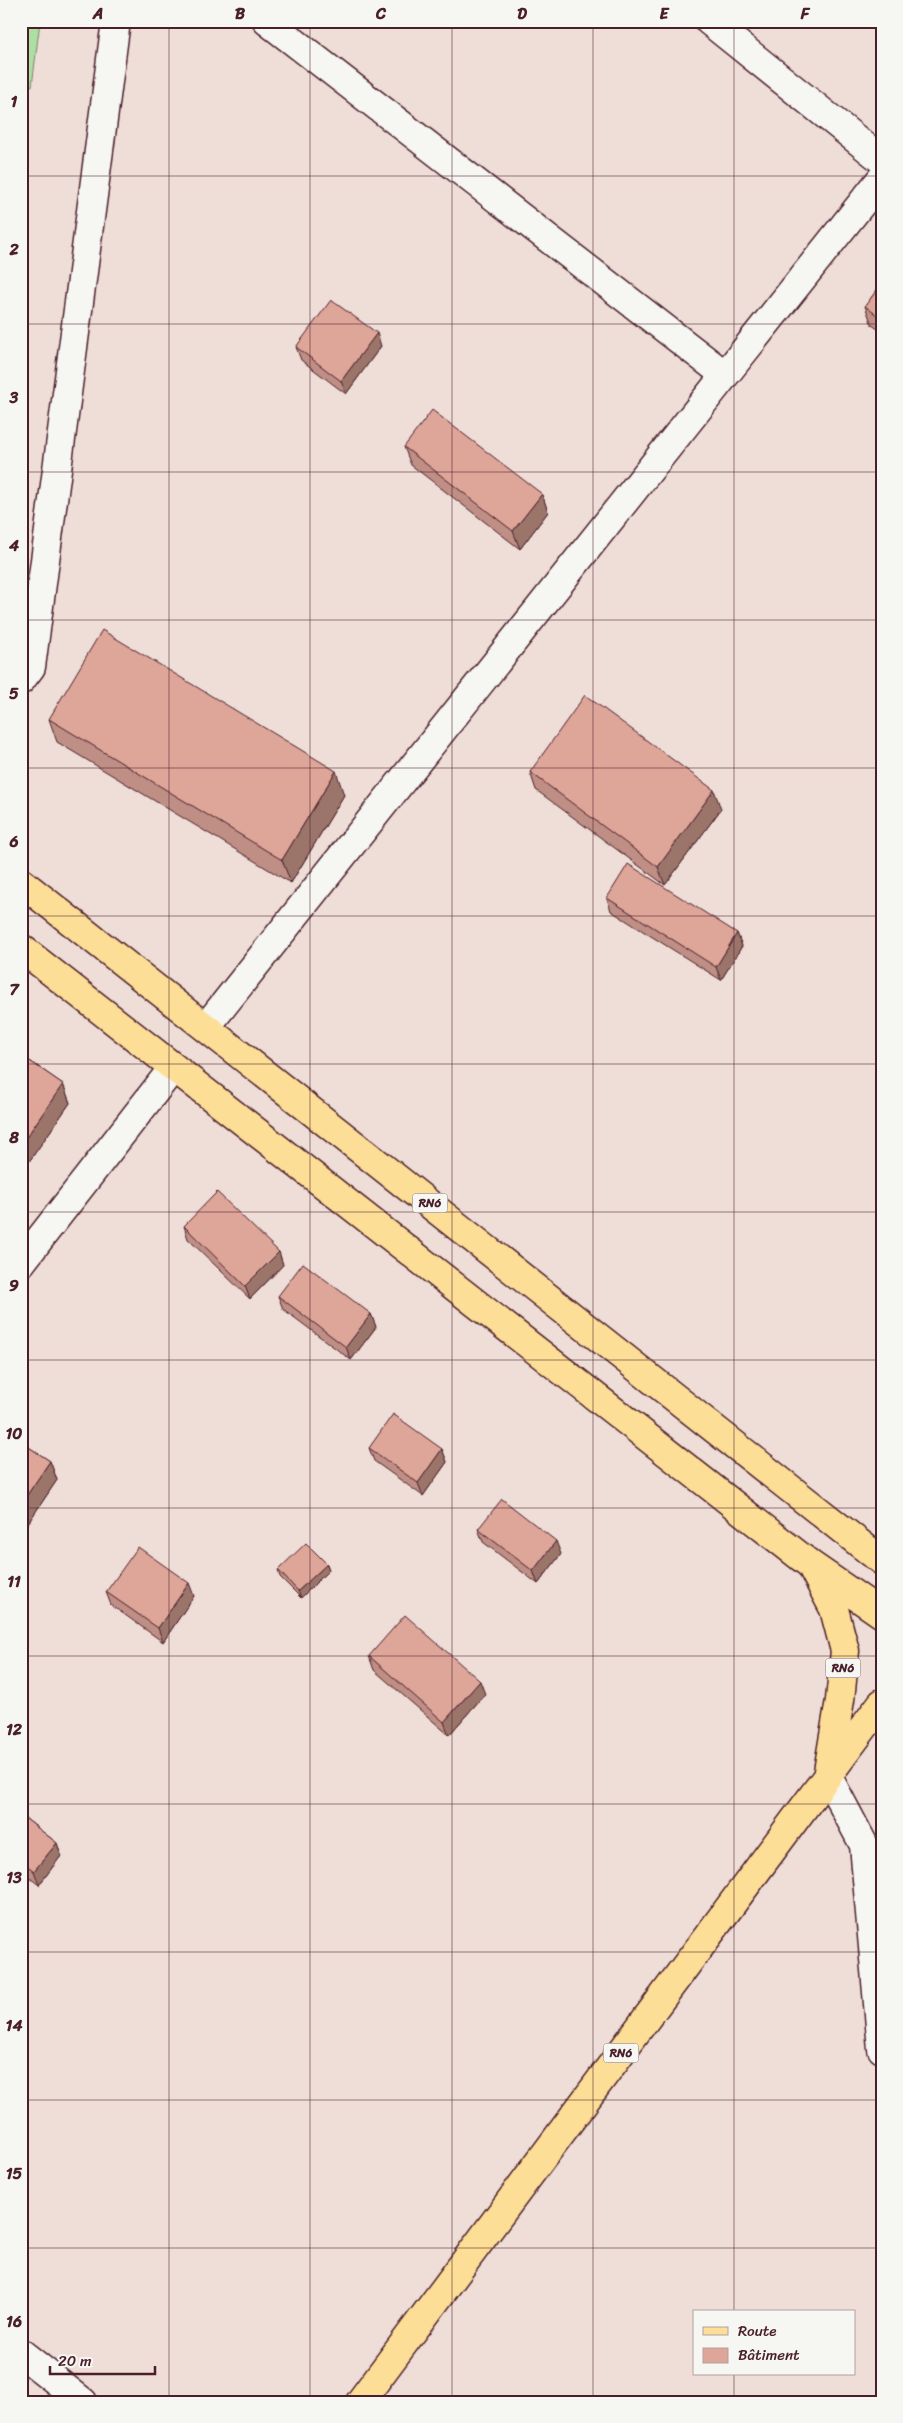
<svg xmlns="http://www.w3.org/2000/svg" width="903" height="2423" viewBox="0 0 903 2423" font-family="Sriracha,sans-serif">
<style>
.green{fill:#ace0a2;stroke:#7b8066}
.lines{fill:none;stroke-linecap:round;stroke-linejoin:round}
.street-casing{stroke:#4a1f2b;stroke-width:31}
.primary-casing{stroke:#4a1f2b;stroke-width:31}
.street{stroke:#f6f6f2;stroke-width:28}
.primary{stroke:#fdde96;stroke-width:28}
.wall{fill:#bf8e84;stroke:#4a1f2b}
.shaded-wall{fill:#9b746b;stroke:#4a1f2b}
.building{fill:#dea599;stroke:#4a1f2b}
.grid{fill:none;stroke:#4a1f2b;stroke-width:1;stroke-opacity:0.55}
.labels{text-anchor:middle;stroke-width:5;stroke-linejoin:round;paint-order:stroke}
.shield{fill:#f6f6f2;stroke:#7e6067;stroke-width:1}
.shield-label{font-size:12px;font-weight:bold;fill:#4a1f2b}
.neatline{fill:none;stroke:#4a1f2b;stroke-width:2}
.grid-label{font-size:16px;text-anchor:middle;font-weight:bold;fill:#4a1f2b}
</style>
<rect width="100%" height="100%" fill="#efded7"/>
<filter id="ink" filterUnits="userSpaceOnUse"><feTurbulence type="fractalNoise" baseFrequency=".02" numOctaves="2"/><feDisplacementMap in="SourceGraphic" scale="10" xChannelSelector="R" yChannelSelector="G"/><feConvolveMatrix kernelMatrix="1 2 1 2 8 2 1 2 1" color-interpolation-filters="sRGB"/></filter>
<g filter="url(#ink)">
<path class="green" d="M21 21H40L32 86 21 84Z"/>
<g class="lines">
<defs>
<path id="street" d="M267 21 725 375
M709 21 882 160
M21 680 31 667 116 21
M206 1027 882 178
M21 1263 173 1068
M828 1777 864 1845 882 2049
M21 2353 83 2402"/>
<path id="primary" d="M21 882 882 1561
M21 948 811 1565 882 1614
M813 1569 834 1609 845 1651 840 1700 828 1771
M360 2402 882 1703"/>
</defs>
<use href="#street" class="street-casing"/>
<use href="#primary" class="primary-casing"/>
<use href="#street" class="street"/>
<use href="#primary" class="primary"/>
</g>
<path class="wall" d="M882 283V332L872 325 865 306Z
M381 346 346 394 301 360 296 347Z
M404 447 542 494 548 512 520 549 411 465Z
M49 719 344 795 291 883 57 742Z
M530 772 721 809 665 885 536 790Z
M607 898 737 933 742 946 721 980 611 911Z
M21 1055 63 1084 70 1103 28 1163 21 1159Z
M184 1226 279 1252 283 1265 250 1299 188 1239Z
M278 1296 371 1314 376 1327 351 1360 283 1309Z
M21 1442 50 1461 57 1480 24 1529 21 1527Z
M369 1448 442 1449 447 1462 423 1496 374 1461Z
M478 1529 561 1554 538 1584 483 1542Z
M327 1564 329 1570 301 1598 280 1577 278 1570Z
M106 1592 194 1596 163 1642 111 1605Z
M369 1656 485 1694 449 1735 374 1670Z
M21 1815 57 1843 61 1856 39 1885 21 1871Z"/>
<path class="shaded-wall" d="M377 333 381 346 346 394 341 381Z
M542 494 548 512 520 549 513 531Z
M336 771 344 795 291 883 282 860Z
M714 790 721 809 665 885 658 867Z
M737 933 742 946 721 980 716 967Z
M63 1084 70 1103 28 1163 21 1145Z
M279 1252 283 1265 250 1299 245 1286Z
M371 1314 376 1327 351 1360 346 1347Z
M442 1449 447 1462 423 1496 418 1483Z
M50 1461 57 1480 24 1529 21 1521V1504Z
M556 1541 561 1554 538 1584 533 1571Z
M327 1564 329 1570 301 1598 298 1591Z
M189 1583 194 1596 163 1642 158 1628Z
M480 1681 485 1694 449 1735 444 1722Z
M57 1843 61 1856 39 1885 34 1871Z"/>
<path class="building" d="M882 283V319L865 306Z
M331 300 377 333 341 381 296 347Z
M432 410 542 494 513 531 404 447Z
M102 630 336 771 282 860 49 719Z
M585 695 714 790 658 867 530 772Z
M628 864 737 933 716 967 607 898Z
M21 1055 63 1084 21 1145Z
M217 1192 279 1252 245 1286 184 1226Z
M303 1263 371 1314 346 1347 278 1296Z
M393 1414 442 1449 418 1483 369 1448Z
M21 1442 50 1461 21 1504Z
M502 1499 556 1541 533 1571 478 1529Z
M306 1543 327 1564 298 1591 278 1570Z
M138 1547 189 1583 158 1628 106 1592Z
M405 1615 480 1681 444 1722 369 1656Z
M21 1815 57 1843 34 1871 21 1861Z"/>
</g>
<path class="grid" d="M169 21V2402M310 21V2402M452 21V2402M593 21V2402M734 21V2312M21 176H882M21 324H882M21 472H882M21 620H882M21 768H882M21 916H882M21 1064H882M21 1212H882M21 1360H882M21 1508H882M21 1656H882M21 1804H882M21 1952H882M21 2100H882M21 2248H882M734 2374V2402"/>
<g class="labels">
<g class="shield">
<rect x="412.5" y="1193.5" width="35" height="19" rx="4"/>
<rect x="825.5" y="1658.5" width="35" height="19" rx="4"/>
<rect x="603.5" y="2043.5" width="35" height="19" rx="4"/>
</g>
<g class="shield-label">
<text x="430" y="1207">RN6</text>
<text x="843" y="1672">RN6</text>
<text x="621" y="2057">RN6</text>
</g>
</g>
<rect width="903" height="2423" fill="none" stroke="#f6f6f2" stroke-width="55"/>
<rect x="693" y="2310" width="162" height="65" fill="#f6f6f2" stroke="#b1a0a2"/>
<rect x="703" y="2327" width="25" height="8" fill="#fdde96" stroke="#b1a0a2"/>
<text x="738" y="2336" font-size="15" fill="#4a1f2b">Route</text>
<rect x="703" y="2348" width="25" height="15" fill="#dea599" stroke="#b1a0a2"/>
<text x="738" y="2360" font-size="15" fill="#4a1f2b">Bâtiment</text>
<path d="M50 2366v8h105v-8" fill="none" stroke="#4a1f2b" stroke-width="2.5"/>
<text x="58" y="2366" font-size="15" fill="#4a1f2b" stroke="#f6f6f2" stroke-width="4" paint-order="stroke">20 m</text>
<rect x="28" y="28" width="848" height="2368" class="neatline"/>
<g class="grid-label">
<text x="98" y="19">A</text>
<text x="240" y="19">B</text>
<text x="381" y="19">C</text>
<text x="522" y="19">D</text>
<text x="664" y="19">E</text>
<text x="805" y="19">F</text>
<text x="14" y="107">1</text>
<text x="14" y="255">2</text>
<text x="14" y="403">3</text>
<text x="14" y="551">4</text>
<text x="14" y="699">5</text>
<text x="14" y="847">6</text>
<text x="14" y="995">7</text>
<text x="14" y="1143">8</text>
<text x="14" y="1291">9</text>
<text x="14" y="1439">10</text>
<text x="14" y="1587">11</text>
<text x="14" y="1735">12</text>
<text x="14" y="1883">13</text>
<text x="14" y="2031">14</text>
<text x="14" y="2179">15</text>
<text x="14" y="2327">16</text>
</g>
</svg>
